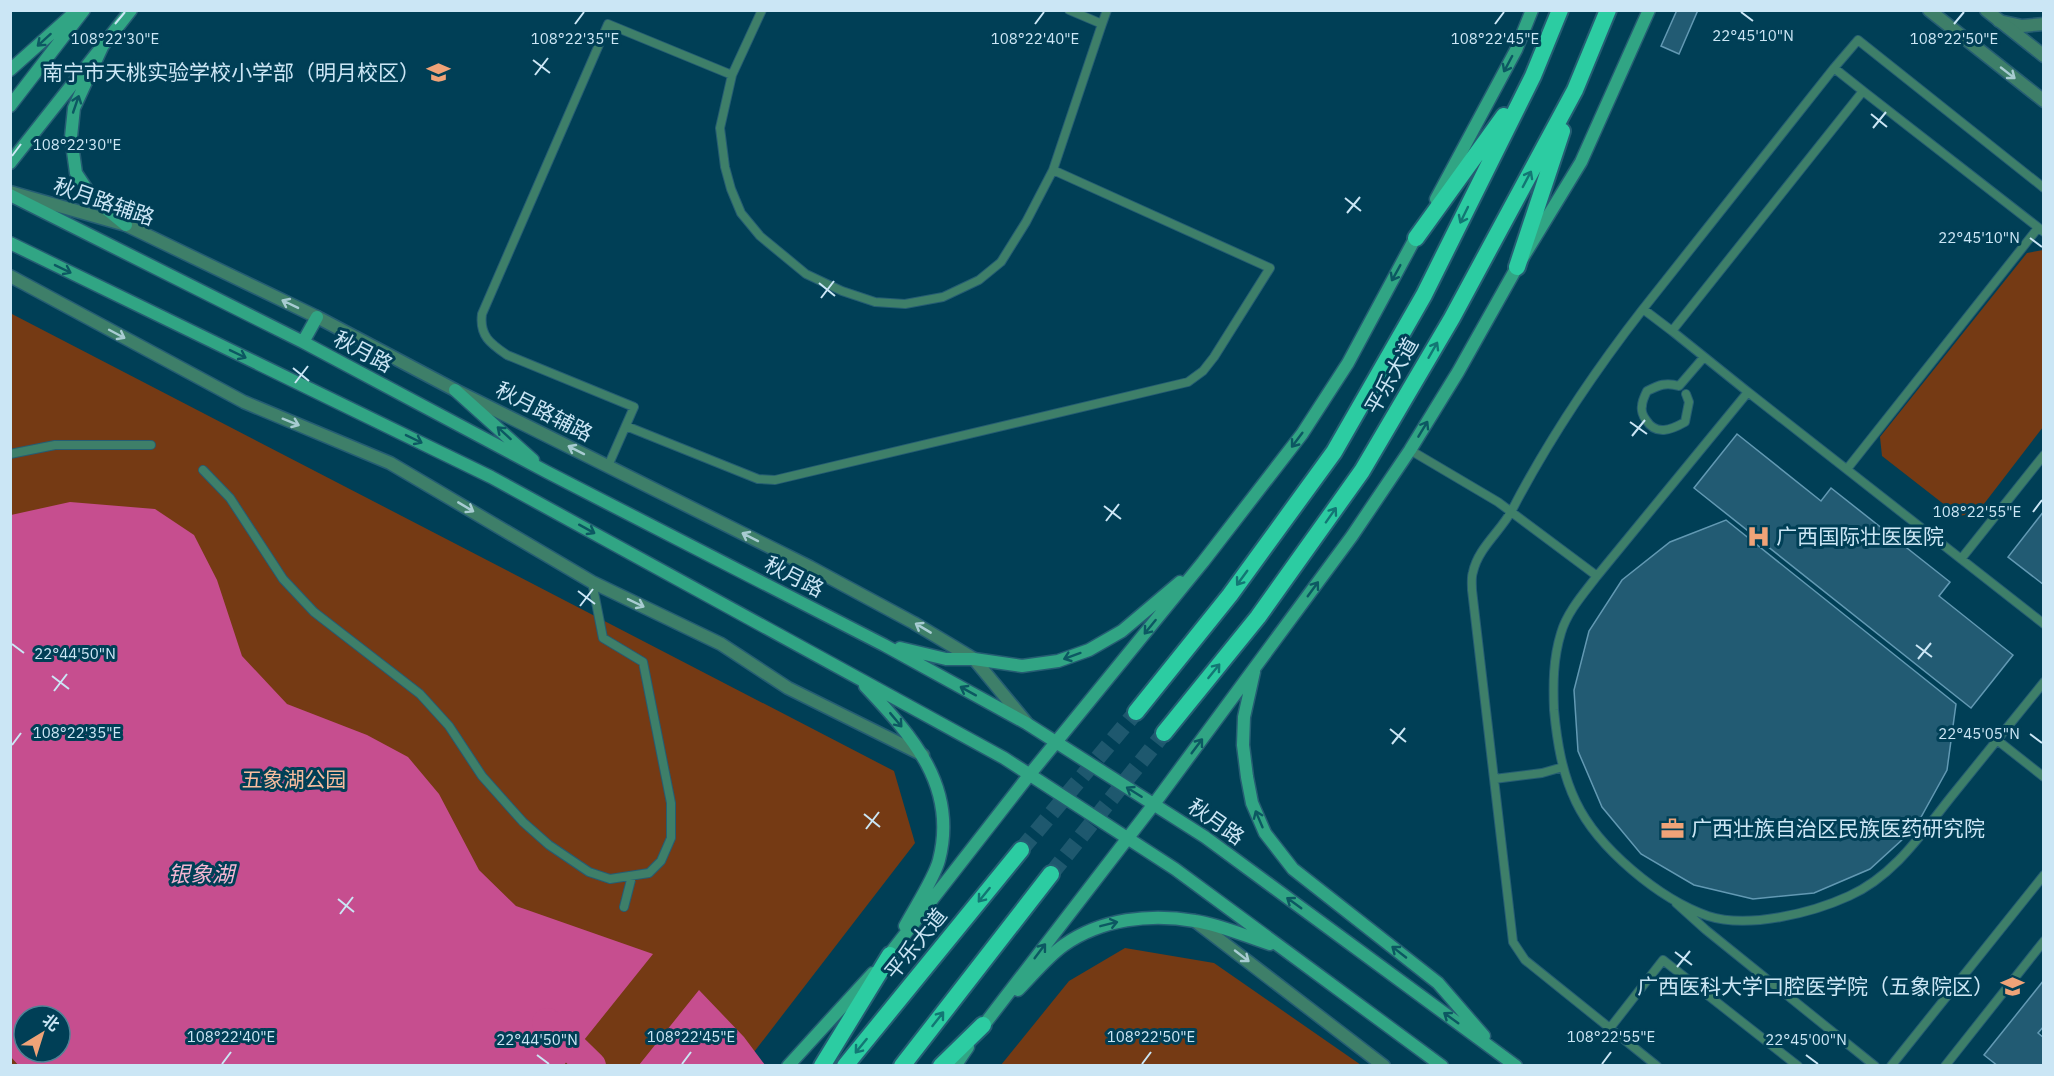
<svg xmlns="http://www.w3.org/2000/svg" width="2054" height="1076" viewBox="0 0 2054 1076" font-family="'IBM Plex Sans','Noto Sans SC',sans-serif">
<style>
.green{fill:#753a14;fill-rule:evenodd}
.water{fill:#c64e8f;fill-rule:evenodd}
.lines{fill:none;stroke-linecap:round;stroke-linejoin:round}
.river{stroke:#c64e8f;stroke-width:30}
.building{fill:#225b73;stroke:#6299b3;stroke-width:1.5}
.trunk-tunnel{stroke:#1e586e;stroke-width:16;stroke-dasharray:16 8;stroke-linecap:butt}
.service-casing{stroke:#255d73;stroke-width:10}
.minor-casing{stroke:#255d73;stroke-width:15}
.tertiary-casing{stroke:#255d73;stroke-width:15}
.secondary-casing{stroke:#255d73;stroke-width:15}
.trunk-casing{stroke:#255d73;stroke-width:20}
.service{stroke:#3e7f69;stroke-width:8}
.minor{stroke:#3e7f69;stroke-width:12}
.tertiary{stroke:#3e7f69;stroke-width:12}
.secondary{stroke:#31a584;stroke-width:12}
.trunk{stroke:#2ccca2;stroke-width:16}
.oneway{stroke:#0c5862}
.oneway2{stroke:#a8ccd2}
.oneway3{stroke:#127774}
.ticks{fill:none;stroke:#cbe6f5;stroke-width:2}
.labels{text-anchor:middle;stroke-width:6;stroke-linejoin:round;paint-order:stroke}
.poi-label{font-size:21px;fill:#cbe6f5;stroke:#003f56;text-anchor:end}
.street-label{font-size:21px;fill:#cbe6f5;stroke:#003f56}
.park-label{font-size:21px;fill:#f7bd9e;stroke:#003f56}
.water-label{font-size:22px;font-style:italic;fill:#f3b6d2;stroke:#003f56}
.ticks-label{font-size:15px;text-anchor:middle;fill:#cbe6f5;stroke:#003f56;stroke-width:6;stroke-linejoin:round;paint-order:stroke}
</style>
<rect width="100%" height="100%" fill="#003f56"/>
<path class="green" d="M2043 250V427L1977 513 1959 516 1882 456 1880 437 2027 253Z
M10 313 894 771 915 843 744 1065H11ZM24 1016H60V1052H24Z
M1125 948 1214 963 1361 1065H1001L1069 981Z"/>
<path class="water" d="M70 502 155 509 194 535 217 580 242 656 287 704 367 735 408 757 439 794 479 870 516 906 653 954 564 1065 19 1066 11 1057V515ZM24 1016H60V1052H24Z
M699 990 744 1037 765 1065H639Z"/>
<g class="lines">
<path class="river" d="M547 1023 591 1066"/>
</g>
<path class="building" d="M1677 10H1698L1679 54 1661 46Z
M1737 434 1821 501 1831 488 1950 582 1939 596 2013 655 1971 708 1694 488Z
M2044 511V585L2008 557Z
M1726 520 1956 704 1947 770 1915 828 1870 869 1814 893 1753 899 1694 885 1641 854 1602 807 1578 751 1574 690 1589 631 1622 580 1670 542Z
M2044 980V1026L2038 1033 2044 1038V1066H1998L1984 1055Z"/>
<g class="lines">
<path class="trunk-tunnel" d="M1021 850 1136 712
M1051 874 1164 733"/>
<defs>
<path id="service" d="M762 10 732 75 720 128 725 167 731 189 741 213 760 236 806 274 842 291 875 302 905 304 943 297 979 280 1001 262 1026 222 1053 170 1102 24 1069 10
M1102 24 1107 10
M1834 68 1858 40 2044 188
M1643 309 1834 68 1863 91
M1748 392 1672 331 1863 91 2044 232
M1686 394 1689 402 1685 422C1671 430 1656 436 1646 420 1643 416 1641 410 1642 406 1642 401 1645 395 1647 391 1659 385 1666 382 1679 386L1704 357
M626 426 758 479 775 480 1188 382 1203 371 1214 357 1270 268 1053 170
M1410 450 1498 502 1597 576C1584 593 1567 612 1561 633 1553 659 1553 684 1554 710 1557 742 1562 773 1576 802 1598 848 1659 899 1708 916 1748 929 1812 913 1849 896 1896 875 1924 830 1955 792 1985 755 2014 719 2044 682
M10 454 55 445H151
M608 466 634 407 507 355C491 344 479 336 482 314L608 24 732 75
M1847 469 2038 228
M203 470 230 498 283 579 314 612 420 694 449 726 482 776 523 822 549 845 589 872 610 879 649 873 661 861 671 838V803L643 662 603 638 592 582
M1961 559 2044 455
M1597 576 1748 392 2044 624
M1997 740 2044 777
M1494 779 1542 773 1563 767
M1676 903 1706 930 1875 1066
M624 907 632 876
M1610 1028 1663 960 1798 1066
M1657 1066 1525 960 1513 942 1472 590C1472 585 1471 577 1473 572 1478 548 1501 531 1512 510 1549 439 1594 372 1643 309L1672 331
M1891 1066 2044 875
M1945 1066 2044 941"/>
<path id="minor" d="M1999 21 2022 26 2044 24
M10 192 126 225 317 317 455 390 810 567 914 623 974 659 1026 722
M10 276 244 402 390 463 592 582 721 644 788 688 923 755
M1195 921 1384 1066"/>
<path id="tertiary" d="M1929 10 2044 101
M1986 10 2044 56"/>
<path id="secondary" d="M103 45 74 108 71 137 76 173 92 197 126 225
M10 70 74 13
M10 106 84 10
M10 163 131 10
M10 195 303 342 547 472 884 645 1026 723 1205 837 1516 1066
M1436 199 1516 50 1532 10
M10 243 491 477 1004 758 1175 869 1442 1066
M303 342 317 317
M455 390 533 460
M900 648 946 659H974L1022 666 1058 661 1089 650 1122 631 1180 582
M1254 672 1244 717 1243 745 1247 777 1252 803 1265 833 1293 869 1438 983 1484 1036
M865 686C912 736 958 786 939 860 935 877 914 909 905 926
M885 960 1030 774 1203 562 1302 434 1348 363 1419 231
M1018 990C1032 976 1047 957 1064 945 1101 919 1150 913 1195 921 1221 925 1245 936 1270 944
M980 1030 1154 804 1352 536 1410 450 1458 372 1517 267 1581 162 1649 10
M788 1066 873 973
M955 1066 968 1047"/>
<path id="trunk" d="M1416 238 1504 116
M1517 267 1562 131
M1136 712 1230 595 1334 452 1424 295 1533 76 1560 10
M1164 733 1258 617 1362 471 1452 318 1575 90 1608 10
M822 1066 890 955
M845 1066 1021 850
M902 1066 1051 874
M941 1066 983 1025"/>
</defs>
<use href="#service" class="service-casing"/>
<use href="#minor" class="minor-casing"/>
<use href="#tertiary" class="tertiary-casing"/>
<use href="#secondary" class="secondary-casing"/>
<use href="#trunk" class="trunk-casing"/>
<use href="#service" class="service"/>
<use href="#minor" class="minor"/>
<use href="#tertiary" class="tertiary"/>
<use href="#secondary" class="secondary"/>
<use href="#trunk" class="trunk"/>
</g>
<defs><path id="oneway-shaft" d="M-6 0H5M1.5-3L5.5 0L1.5 3" fill="none" stroke-width="1.6" stroke-linecap="round" stroke-linejoin="round" transform="scale(1.5)"/></defs>
<g class="oneway">
<use href="#oneway-shaft" transform="translate(44 40) rotate(138)"/>
<use href="#oneway-shaft" transform="translate(1508 64) rotate(118)"/>
<use href="#oneway-shaft" transform="translate(76 104) rotate(-71)"/>
<use href="#oneway-shaft" transform="translate(63 269) rotate(26)"/>
<use href="#oneway-shaft" transform="translate(1396 273) rotate(119)"/>
<use href="#oneway-shaft" transform="translate(238 354) rotate(26)"/>
<use href="#oneway-shaft" transform="translate(1423 429) rotate(-59)"/>
<use href="#oneway-shaft" transform="translate(504 433) rotate(-138)"/>
<use href="#oneway-shaft" transform="translate(414 439) rotate(26)"/>
<use href="#oneway-shaft" transform="translate(1297 440) rotate(127)"/>
<use href="#oneway-shaft" transform="translate(587 529) rotate(29)"/>
<use href="#oneway-shaft" transform="translate(1313 589) rotate(-54)"/>
<use href="#oneway-shaft" transform="translate(1150 627) rotate(129)"/>
<use href="#oneway-shaft" transform="translate(1072 656) rotate(160)"/>
<use href="#oneway-shaft" transform="translate(968 691) rotate(-151)"/>
<use href="#oneway-shaft" transform="translate(896 720) rotate(50)"/>
<use href="#oneway-shaft" transform="translate(1197 746) rotate(-53)"/>
<use href="#oneway-shaft" transform="translate(1134 792) rotate(-148)"/>
<use href="#oneway-shaft" transform="translate(1259 819) rotate(-113)"/>
<use href="#oneway-shaft" transform="translate(1294 903) rotate(-144)"/>
<use href="#oneway-shaft" transform="translate(1109 924) rotate(-14)"/>
<use href="#oneway-shaft" transform="translate(1040 951) rotate(-53)"/>
<use href="#oneway-shaft" transform="translate(1399 952) rotate(-142)"/>
<use href="#oneway-shaft" transform="translate(1451 1018) rotate(-144)"/>
</g>
<g class="oneway2">
<use href="#oneway-shaft" transform="translate(2008 73) rotate(38)"/>
<use href="#oneway-shaft" transform="translate(290 304) rotate(-154)"/>
<use href="#oneway-shaft" transform="translate(117 334) rotate(28)"/>
<use href="#oneway-shaft" transform="translate(291 422) rotate(22)"/>
<use href="#oneway-shaft" transform="translate(576 450) rotate(-153)"/>
<use href="#oneway-shaft" transform="translate(466 507) rotate(31)"/>
<use href="#oneway-shaft" transform="translate(750 537) rotate(-153)"/>
<use href="#oneway-shaft" transform="translate(636 603) rotate(26)"/>
<use href="#oneway-shaft" transform="translate(923 628) rotate(-149)"/>
<use href="#oneway-shaft" transform="translate(1242 956) rotate(38)"/>
</g>
<g class="oneway3">
<use href="#oneway-shaft" transform="translate(1527 179) rotate(-62)"/>
<use href="#oneway-shaft" transform="translate(1464 215) rotate(116)"/>
<use href="#oneway-shaft" transform="translate(1433 350) rotate(-60)"/>
<use href="#oneway-shaft" transform="translate(1331 515) rotate(-55)"/>
<use href="#oneway-shaft" transform="translate(1242 578) rotate(126)"/>
<use href="#oneway-shaft" transform="translate(1214 671) rotate(-51)"/>
<use href="#oneway-shaft" transform="translate(984 895) rotate(129)"/>
<use href="#oneway-shaft" transform="translate(938 1019) rotate(-52)"/>
<use href="#oneway-shaft" transform="translate(861 1046) rotate(129)"/>
</g>
<path class="ticks" d="M1741 12 1753 21M115 24 125 12M575 24 584 12M1035 24 1044 12M1495 24 1504 12M1954 24 1964 12M533 60 550 73M535 75 548 58M1871 114 1887 127M1873 128 1886 112M12 156 21 144M1345 198 1361 211M1347 213 1360 197M2030 238 2042 247M819 283 835 296M821 298 834 281M293 368 309 381M295 383 308 366M1630 422 1647 434M1632 436 1645 420M1104 506 1121 519M2033 512 2042 500M1106 521 1119 504M578 591 595 604M580 606 593 589M12 644 24 653M1916 645 1932 657M1918 659 1931 643M52 676 69 689M54 691 67 674M1390 729 1406 742M2030 734 2042 743M1392 744 1405 728M12 745 21 733M864 814 880 827M866 829 879 812M338 899 354 912M340 914 353 897M1675 952 1692 965M1677 967 1690 951M537 1055 549 1064M1806 1055 1818 1064M222 1064 231 1052M682 1064 691 1052M1142 1064 1151 1052M1602 1064 1611 1052"/>
<defs>
<symbol id="school-bare" viewBox="-9 -9 18 18"><path d="M0-5L7-2L0 1L-7-2ZM-4 1L0 2.5L4 1V4Q0 6-4 4Z" fill="#efa378" stroke="#003f56" stroke-width="2.5" paint-order="stroke"/></symbol>
<symbol id="hospital-bare" viewBox="-9 -9 18 18"><path d="M-5-5h3v3.5h4V-5h3V5h-3V1.5h-4V5h-3Z" fill="#efa378" stroke="#003f56" stroke-width="2.5" paint-order="stroke"/></symbol>
<symbol id="office-bare" viewBox="-9 -9 18 18"><path d="M-6-3h4V-5.5h4V-3h4V5H-6ZM-1-4.5V-3h2v-1.5ZM-6 0V1H6V0Z" fill="#efa378" stroke="#003f56" stroke-width="2.5" paint-order="stroke"/></symbol>
<symbol id="university-bare" viewBox="-9 -9 18 18"><path d="M0-5L7-2L0 1L-7-2ZM-4 1L0 2.5L4 1V4Q0 6-4 4Z" fill="#efa378" stroke="#003f56" stroke-width="2.5" paint-order="stroke"/></symbol>
</defs>
<g fill-rule="evenodd">
<use href="#school-bare" x="422" y="56" width="33" height="33"/>
<use href="#hospital-bare" x="1742" y="520" width="33" height="33"/>
<use href="#office-bare" x="1656" y="812" width="33" height="33"/>
<use href="#university-bare" x="1996" y="970" width="33" height="33"/>
</g>
<g class="labels">
<g class="poi-label">
<text x="420" y="80">南宁市天桃实验学校小学部（明月校区）</text>
<text x="1776" y="544" text-anchor="start">广西国际壮医医院</text>
<text x="1691" y="836" text-anchor="start">广西壮族自治区民族医药研究院</text>
<text x="1994" y="994">广西医科大学口腔医学院（五象院区）</text>
</g>
<g class="street-label">
<text transform="translate(104 202) rotate(19)" y="7">秋月路辅路</text>
<text transform="translate(363 352) rotate(28)" y="7">秋月路</text>
<text transform="translate(1392 376) rotate(-60)" y="7">平乐大道</text>
<text transform="translate(544 412) rotate(27)" y="7">秋月路辅路</text>
<text transform="translate(794 577) rotate(27)" y="7">秋月路</text>
<text transform="translate(1216 822) rotate(35)" y="7">秋月路</text>
<text transform="translate(916 944) rotate(-51)" y="7">平乐大道</text>
</g>
<g class="park-label">
<text x="294" y="787">五象湖公园</text>
</g>
<g class="water-label">
<text x="201" y="882">银象湖</text>
</g>
</g>
<g class="ticks-label">
<text x="1753" y="41">22°45'10"N</text>
<text x="115" y="44">108°22'30"E</text>
<text x="1035" y="44">108°22'40"E</text>
<text x="1495" y="44">108°22'45"E</text>
<text x="1954" y="44">108°22'50"E</text>
<text x="575" y="44">108°22'35"E</text>
<text x="77" y="150">108°22'30"E</text>
<text x="1979" y="243">22°45'10"N</text>
<text x="1977" y="517">108°22'55"E</text>
<text x="75" y="659">22°44'50"N</text>
<text x="77" y="738">108°22'35"E</text>
<text x="1979" y="739">22°45'05"N</text>
<text x="231" y="1042">108°22'40"E</text>
<text x="691" y="1042">108°22'45"E</text>
<text x="1151" y="1042">108°22'50"E</text>
<text x="1611" y="1042">108°22'55"E</text>
<text x="537" y="1045">22°44'50"N</text>
<text x="1806" y="1045">22°45'00"N</text>
</g>
<rect width="2054" height="1076" fill="none" stroke="#cbe6f5" stroke-width="24"/>
<g transform="translate(42 1034) rotate(38)"><circle r="28" fill="#003f56" stroke="#518296" stroke-width="1.5"/>
<path d="M0-4.5L10 22L0 15L-10 22Z" fill="#efa378"/>
<text y="-9" font-size="16" font-weight="bold" text-anchor="middle" fill="#cbe6f5">北</text>
</g>
</svg>
